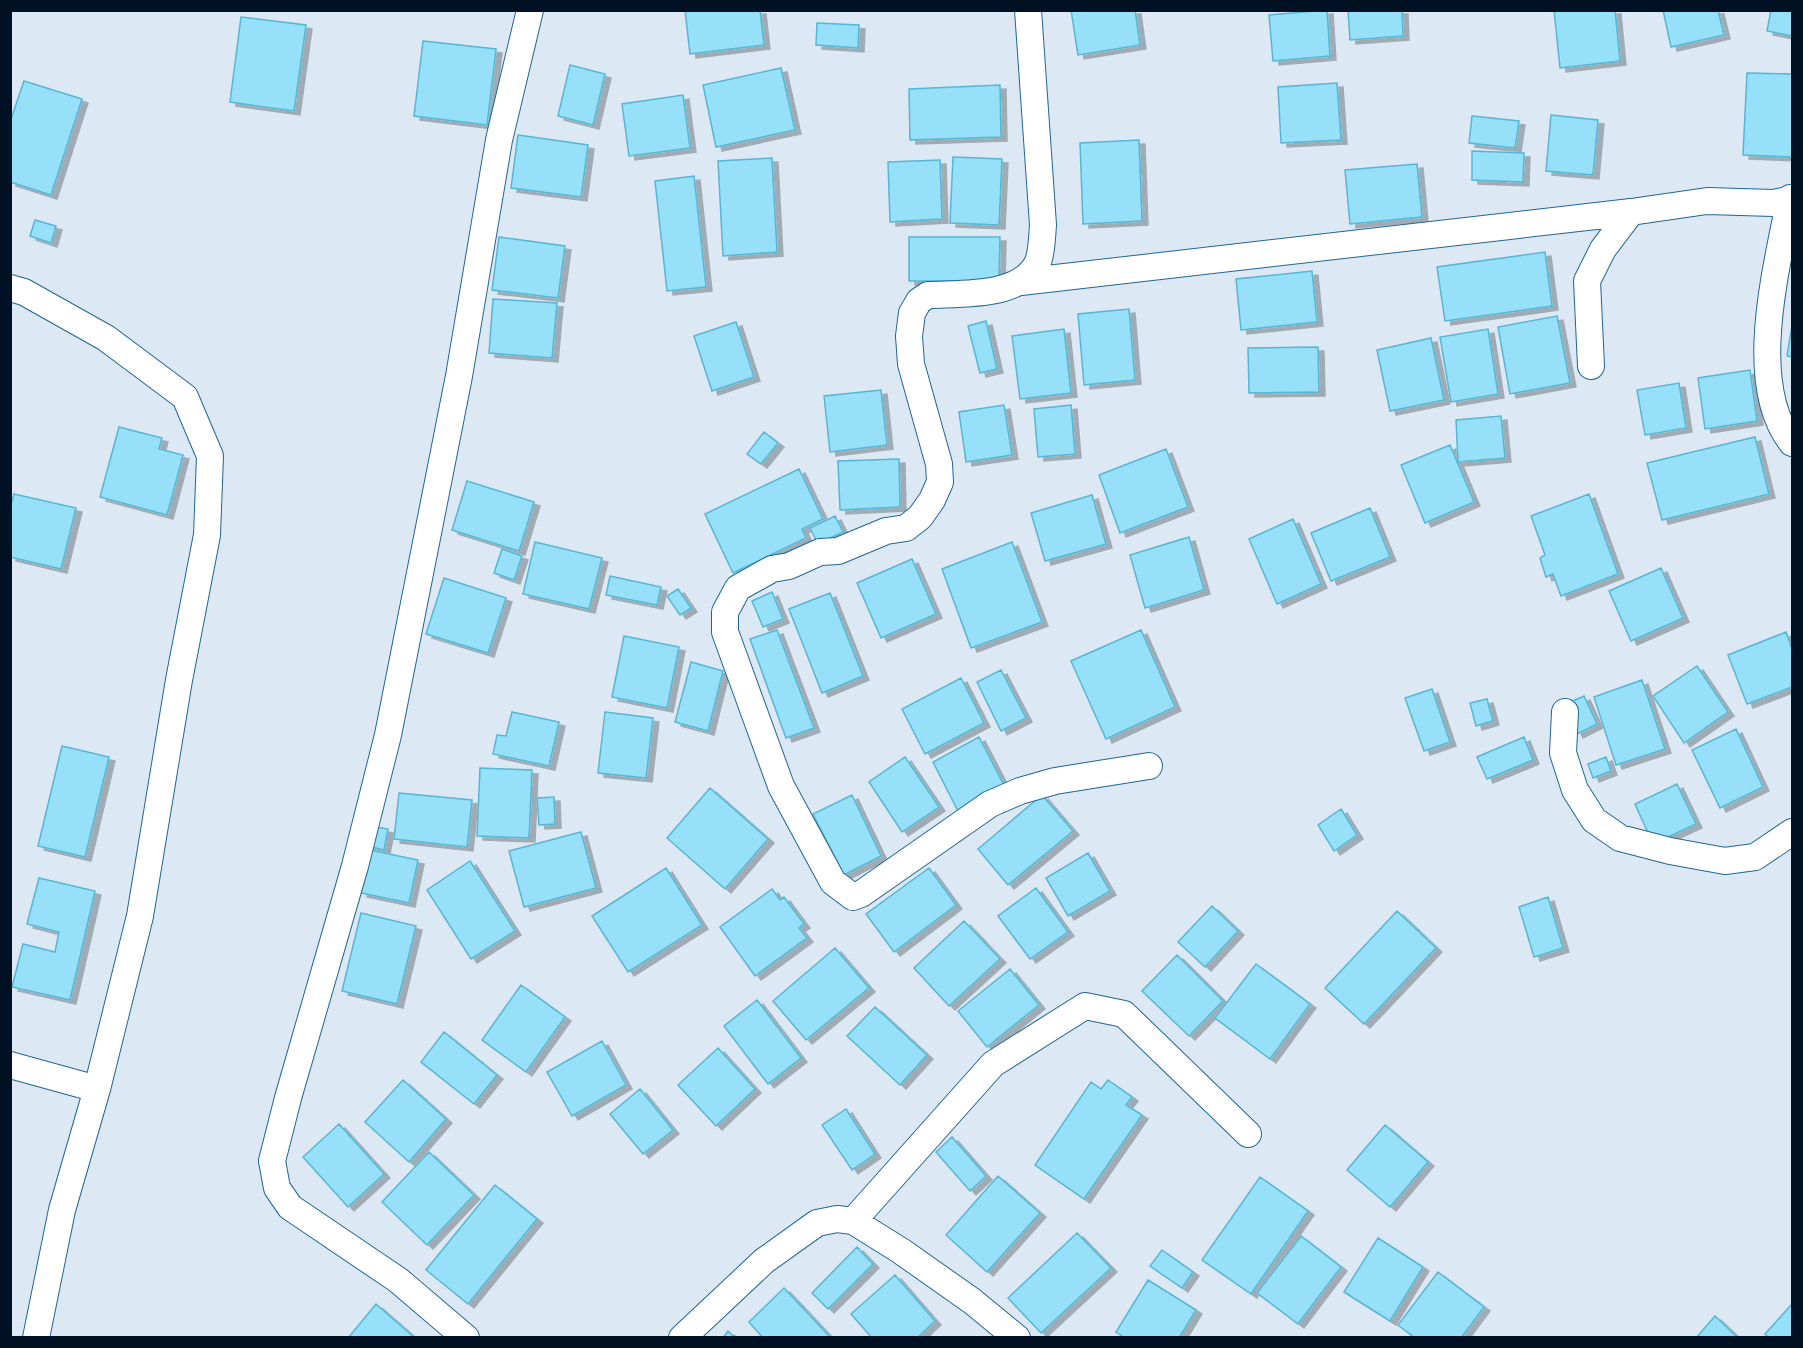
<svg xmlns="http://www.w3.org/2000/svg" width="1803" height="1348" viewBox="0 0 1803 1348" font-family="'Zilla Slab',serif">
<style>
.building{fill:#96e0f9;stroke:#55b6d5;stroke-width:1.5;filter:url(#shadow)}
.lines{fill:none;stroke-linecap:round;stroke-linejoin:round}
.minor-casing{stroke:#1f6694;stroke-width:28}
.minor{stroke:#fff;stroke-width:26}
</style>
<defs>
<filter id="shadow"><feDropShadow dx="6" dy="4" stdDeviation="0" flood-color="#0004"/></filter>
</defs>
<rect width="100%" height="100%" fill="#dce9f4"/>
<path class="building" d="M685 10H760L764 45 690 54Z
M1071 10H1135L1140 45 1078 55Z
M1327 10 1330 56 1273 61 1269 15Z
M1348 10H1402L1403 36 1350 40Z
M1554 10H1615L1620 61 1560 68Z
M1663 10H1718L1724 35 1671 47Z
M1771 10H1792V36L1767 31Z
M241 17 306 25 294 111 230 102Z
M817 23 859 25 858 48 816 45Z
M423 41 496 49 487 125 414 116Z
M570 65 605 74 593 125 558 116Z
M781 68 795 130 716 147 703 85Z
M1747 73 1792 74V157L1743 155Z
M24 81 82 99 51 195 10 182V122Z
M1337 83 1341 140 1281 143 1278 87Z
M1000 85 1001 137 910 140 909 89Z
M683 95 690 148 629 156 622 104Z
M1551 115 1598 120 1593 175 1546 171Z
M1472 116 1519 121 1515 148 1469 143Z
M518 135 588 145 581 197 511 188Z
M1139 140 1142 221 1083 224 1080 143Z
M1472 151 1524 153 1523 182 1472 180Z
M953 157 1002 159 999 225 950 223Z
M772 158 777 252 723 256 718 161Z
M940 160 942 219 890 222 888 162Z
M1417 164 1422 217 1350 224 1345 170Z
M694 176 706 287 667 291 655 181Z
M35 220 56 226 51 243 30 236Z
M499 237 565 246 558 298 492 290Z
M909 237H1000L999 281H909Z
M1545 252 1552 306 1445 321 1437 267Z
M1312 271 1317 322 1241 330 1236 279Z
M493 299 557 303 552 358 489 353Z
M1129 309 1135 380 1084 385 1078 314Z
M1557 316 1570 383 1510 394 1498 327Z
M986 321 997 369 980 373 968 326Z
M736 322 754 377 712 391 694 336Z
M1792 325V357L1787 356Z
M1064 329 1071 393 1020 399 1012 336Z
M1488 329 1498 394 1451 402 1440 337Z
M1431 338 1444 400 1390 411 1377 350Z
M1318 347 1319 392 1249 393 1248 348Z
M1750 370 1757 421 1705 429 1698 378Z
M1679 383 1686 428 1645 435 1637 390Z
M881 390 887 445 830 452 824 396Z
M1004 405 1012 455 966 462 959 412Z
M1071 405 1075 454 1038 457 1034 409Z
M1501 416 1505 458 1458 462 1456 420Z
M119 427 162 438 159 449 183 455 167 515 100 497Z
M764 432 778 443 761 464 747 454Z
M1755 437 1769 494 1662 520 1647 463Z
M1450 445 1474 502 1425 523 1401 465Z
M1166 449 1188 507 1120 533 1099 475Z
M899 459 900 507 840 510 838 461Z
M799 469 823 519 802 529 806 538 733 573 705 514Z
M467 481 534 502 519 551 452 530Z
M14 494 76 508 61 569 10 557V508Z
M1589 494 1618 574 1561 596 1553 574 1546 577 1540 558 1545 555 1531 516Z
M1092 495 1106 544 1045 561 1031 513Z
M1370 508 1390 557 1331 581 1311 533Z
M835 516 843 532 818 544 810 528Z
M1293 519 1321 584 1277 604 1249 539Z
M1189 537 1204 590 1145 608 1130 555Z
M535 542 602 558 589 609 523 594Z
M1012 542 1042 622 971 648 942 569Z
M502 549 522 556 514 580 494 573Z
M912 559 936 614 881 638 857 583Z
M1661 568 1683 618 1631 641 1609 591Z
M610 576 661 587 657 605 606 595Z
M444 578 506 598 488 653 426 634Z
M678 589 691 608 680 615 667 596Z
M772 592 783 619 763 627 752 601Z
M830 593 863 676 822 693 789 609Z
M777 630 814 728 786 738 750 639Z
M1141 630 1175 707 1106 739 1071 661Z
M1786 632 1792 649V687L1747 704 1728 655Z
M624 636 679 647 667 708 612 697Z
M691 662 723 671 708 731 675 722Z
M1697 666 1728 712 1684 743 1653 696Z
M1001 670 1026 718 1001 731 977 682Z
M961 678 984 723 925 754 902 709Z
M1642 680 1665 749 1616 765 1594 697Z
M1432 689 1450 742 1424 751 1405 698Z
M1584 696 1597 724 1577 734 1564 705Z
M1487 699 1493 721 1476 726 1470 703Z
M512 712 559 722 549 766 493 754 497 735 506 736Z
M605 712 653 718 646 778 598 773Z
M1736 729 1763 787 1720 808 1692 750Z
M979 737 1006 789 959 813 933 762Z
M1524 737 1533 760 1487 779 1477 757Z
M62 746 109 757 85 857 38 846Z
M905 757 939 807 902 832 869 782Z
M1606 757 1611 771 1593 778 1588 764Z
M480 768 532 770 529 838 477 836Z
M1677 784 1696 824 1653 844 1635 804Z
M710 788 768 839 725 889 667 838Z
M399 793 472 800 467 847 394 839Z
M852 795 881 856 844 875 813 814Z
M1042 795 1073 831 1008 885 978 849Z
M554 797 555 824 539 825 537 798Z
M1341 809 1357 835 1334 851 1318 825Z
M372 826 388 829 384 850 368 846Z
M581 832 596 888 524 907 509 851Z
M370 850 418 860 409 903 361 893Z
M1088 853 1110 891 1068 916 1046 878Z
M470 861 515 931 471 959 427 890Z
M666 868 702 925 628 972 592 916Z
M929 868 956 905 894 952 866 914Z
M39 878 95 891 70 1000 12 987 23 944 55 952 59 932 27 924Z
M1036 888 1068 932 1030 959 998 916Z
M772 889 780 900 784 897 804 924 799 928 807 938 755 976 720 927Z
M1548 897 1563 948 1534 957 1519 907Z
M1212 906 1238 931 1205 967 1178 942Z
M1397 911 1436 948 1364 1024 1325 988Z
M361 913 416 926 397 1004 342 991Z
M964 921 1000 959 949 1006 914 968Z
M835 948 869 988 806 1040 773 1001Z
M1177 955 1223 1001 1189 1036 1142 991Z
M1256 964 1310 1004 1270 1059 1215 1018Z
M1010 969 1039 1005 987 1047 958 1011Z
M521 985 565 1017 526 1072 482 1040Z
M757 1000 801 1058 768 1084 724 1026Z
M875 1007 927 1055 900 1085 847 1036Z
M444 1032 497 1075 474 1104 421 1062Z
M602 1041 626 1085 572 1116 547 1072Z
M718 1048 755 1089 716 1126 678 1085Z
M403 1080 446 1119 409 1162 365 1122Z
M1108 1080 1132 1097 1126 1105 1142 1115 1084 1199 1035 1165 1091 1082 1101 1089Z
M640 1089 673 1130 643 1154 610 1114Z
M846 1109 875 1154 852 1170 822 1125Z
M339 1124 384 1174 348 1207 303 1157Z
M1385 1125 1428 1162 1390 1207 1347 1170Z
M952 1137 986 1176 970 1191 936 1152Z
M429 1152 474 1195 427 1245 382 1202Z
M998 1176 1040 1213 987 1272 946 1235Z
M1260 1177 1308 1211 1251 1294 1202 1260Z
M495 1185 537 1219 468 1304 426 1270Z
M1077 1233 1111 1268 1041 1333 1008 1298Z
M1301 1236 1341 1267 1298 1324 1257 1293Z
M1378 1238 1423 1267 1390 1321 1344 1292Z
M857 1247 873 1264 828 1309 812 1293Z
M1162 1250 1193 1272 1182 1288 1150 1266Z
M1438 1272 1484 1307 1461 1338H1415L1398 1325Z
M895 1275 935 1321 917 1338H872L851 1314Z
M1148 1280 1196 1310 1179 1338H1125L1116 1332Z
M784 1288 831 1338H763L749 1322Z
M376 1304 415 1338H348Z
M1792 1304V1338H1769L1765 1334Z
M1715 1316 1738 1338H1696Z
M728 1331 735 1338H723Z"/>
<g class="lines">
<defs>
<path id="minor" d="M1028 10 1043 225C1042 236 1042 251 1038 262 1021 298 962 293 928 295L919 301 912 313 909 336 911 364 939 464 940 482 932 500 920 517 906 528 886 531 838 551 820 552 789 566 772 569 738 588 725 612V632L781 786 833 882 853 897 861 894 990 804 1020 791 1055 781 1149 766
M1790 198C1777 267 1745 384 1792 443
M1021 282 1631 212
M10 288 24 292 106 338 185 397 210 456 207 535 179 680 140 916 97 1089 62 1210 36 1338
M1591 366 1587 281 1603 249 1631 212 1707 201 1774 203 1792 199
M1565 712 1563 753 1575 790 1594 820 1620 838 1670 851 1725 861 1755 857 1792 832
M10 1065 97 1089
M853 1221 993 1064 1085 1006 1124 1014 1248 1134
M466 1338 398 1280 290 1207 277 1188 272 1161 288 1098 355 866 388 735 459 376 499 140 530 10
M682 1338 764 1261 817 1223 837 1219 853 1221 901 1251 972 1301 1017 1338"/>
</defs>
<use href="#minor" class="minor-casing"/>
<use href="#minor" class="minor"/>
</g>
<rect width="1803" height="1348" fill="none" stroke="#001124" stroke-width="24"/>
</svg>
